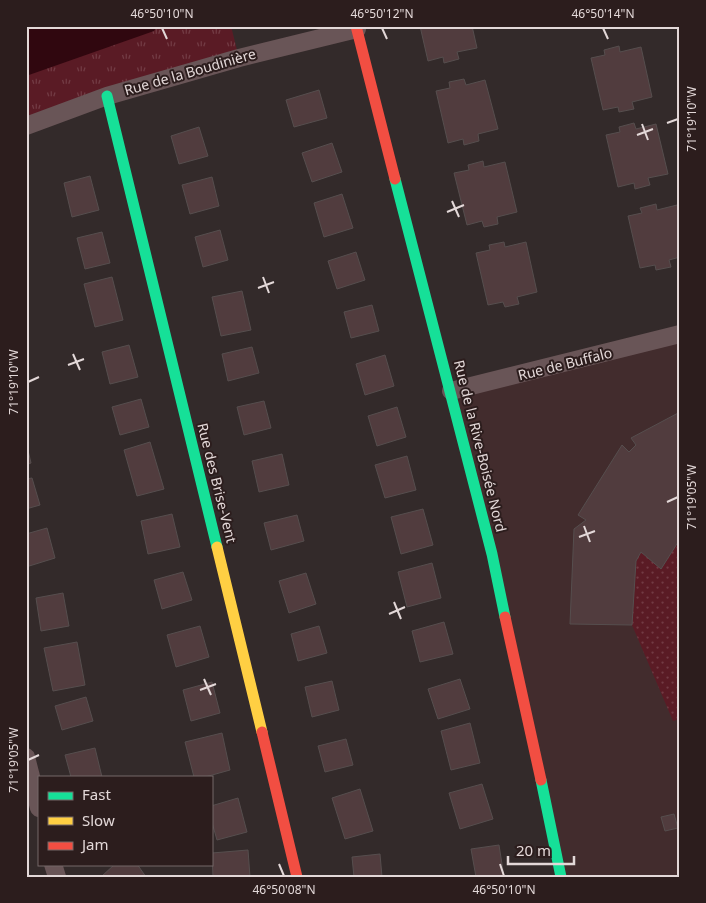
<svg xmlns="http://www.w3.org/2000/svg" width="706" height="903" viewBox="0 0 706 903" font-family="'Noto Sans',sans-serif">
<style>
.built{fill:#422c2d}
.grass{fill:url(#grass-tufts)}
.park{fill:url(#park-dots)}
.water{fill:#30070f}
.building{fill:#513c3e;stroke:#564e4e}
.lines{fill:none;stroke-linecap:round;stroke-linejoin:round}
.street{stroke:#695557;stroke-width:18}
.fast{stroke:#16e098;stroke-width:11}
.slow{stroke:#ffcf43;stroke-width:11}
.jam{stroke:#f24e42;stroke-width:11}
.ticks{fill:none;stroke:#e3d8d8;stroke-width:2}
.labels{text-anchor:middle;stroke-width:4;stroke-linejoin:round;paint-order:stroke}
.street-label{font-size:14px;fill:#e3d8d8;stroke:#2c1d1d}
.neatline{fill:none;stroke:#e3d8d8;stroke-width:2}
.ticks-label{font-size:12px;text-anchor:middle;fill:#e3d8d8}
</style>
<defs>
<pattern id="grass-tufts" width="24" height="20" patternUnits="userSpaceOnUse" patternTransform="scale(1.25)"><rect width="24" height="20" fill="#5a1b25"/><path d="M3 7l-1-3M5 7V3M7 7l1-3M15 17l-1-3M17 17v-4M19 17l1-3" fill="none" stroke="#723b44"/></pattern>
<pattern id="park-dots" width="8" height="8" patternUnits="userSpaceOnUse" patternTransform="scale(1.25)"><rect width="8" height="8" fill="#5a1b25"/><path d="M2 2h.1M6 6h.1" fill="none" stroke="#723b44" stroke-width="1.8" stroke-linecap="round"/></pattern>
</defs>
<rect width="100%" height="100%" fill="#332a2a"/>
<path class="built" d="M680 334V877H561L451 391Z"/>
<path class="grass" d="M26 26H231L239 58 26 126Z"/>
<path class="park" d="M680 539V719L673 721 632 625 636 561 641 552 661 569Z"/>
<path class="water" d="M26 26H157L154 31 26 76Z"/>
<path class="building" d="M420 26H472L477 48 457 52 459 59 444 63 443 57 428 61Z
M619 46 620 52 641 47 652 97 632 102 634 109 619 112 618 107 603 110 591 58 605 55 604 50Z
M464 79 466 85 485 80 498 129 478 134 479 141 464 145 463 139 448 143 436 91 450 88 449 82Z
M319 90 327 118 294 127 286 100Z
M634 123 636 129 656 124 668 174 648 178 650 185 635 189 634 183 618 187 606 135 620 132 619 127Z
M199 127 208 156 179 164 171 136Z
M332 143 342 172 312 182 302 153Z
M483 161 484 167 505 162 517 212 497 217 498 224 484 227 482 221 467 225 454 173 469 170 468 165Z
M90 176 99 210 72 217 64 183Z
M212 177 219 206 190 214 182 185Z
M342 194 353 228 324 237 314 203Z
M656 204 657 210 677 205 680 215V257L669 260 671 267 656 270 655 265 640 268 628 216 642 213 640 208Z
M220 230 228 260 203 267 195 237Z
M102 232 110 263 85 269 77 238Z
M504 242 505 247 526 242 537 292 517 297 519 304 505 307 503 302 488 305 476 253 490 250 489 245Z
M356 252 365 280 337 289 328 261Z
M112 277 123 320 95 327 84 284Z
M242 291 251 330 221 336 212 297Z
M372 305 379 331 351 338 344 312Z
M129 345 138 377 110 384 102 352Z
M252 347 259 373 228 381 222 354Z
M385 355 394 386 365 395 356 364Z
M141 399 149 427 120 435 112 407Z
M264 401 271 428 244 435 237 407Z
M397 407 406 437 377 446 368 416Z
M680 412V539L661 569 641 552 636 561 632 625 570 624 574 529 586 520 578 515 622 445 629 452 636 445 631 438Z
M26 442 31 463 26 465Z
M150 442 164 489 137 496 124 450Z
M282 454 289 485 259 492 252 461Z
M407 456 416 490 385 498 375 465Z
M32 478 40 505 26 509V479Z
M423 509 433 545 401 554 391 517Z
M172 514 180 547 148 554 141 521Z
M297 515 304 541 271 550 264 523Z
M47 528 55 558 26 567V534Z
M432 563 441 598 407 607 398 572Z
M183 572 192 600 162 609 154 580Z
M306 573 316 604 289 613 279 581Z
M63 593 69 626 41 631 36 598Z
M444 622 453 654 420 662 412 631Z
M200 626 209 657 176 667 167 635Z
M319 626 327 653 298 661 291 634Z
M77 642 85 685 53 691 44 648Z
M460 679 470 709 438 719 428 689Z
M332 681 339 710 312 717 305 687Z
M212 682 220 713 191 721 183 690Z
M86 697 93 721 62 730 55 706Z
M470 723 480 763 451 770 441 731Z
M222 733 230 770 205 777H194L185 742Z
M346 739 353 765 325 772 318 746Z
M95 748 102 777H71L65 755Z
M482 784 493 819 460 829 449 793Z
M360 789 373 831 345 839 332 798Z
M238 798 247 832 217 840 211 819V806Z
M674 814 678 828 665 831 661 817Z
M499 845 504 877H476L471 849Z
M248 850 250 877H213L212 853Z
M380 854 382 877H354L352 857Z
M115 864H137L146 877H101Z"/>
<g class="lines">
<path class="street" d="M26 126 107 96 239 58 357 29
M451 391 680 334
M26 757 39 808
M53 864 57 877"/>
<path class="fast" d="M107 96 217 547
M395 179 492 554 505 617
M541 780 561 877"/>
<path class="slow" d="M217 547 262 732"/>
<path class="jam" d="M356 26 395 179
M505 617 541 780
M262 732 297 877"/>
</g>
<path class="ticks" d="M162 28 167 39M382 28 387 39M603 28 608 39M667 123 678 119M642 124 648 140M637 135 653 129M452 201 459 217M447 212 464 205M263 277 269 293M258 288 274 282M73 354 80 370M68 365 84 359M28 382 39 377M667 502 678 497M584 526 590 542M579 537 595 531M394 602 401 619M389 614 405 607M204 679 211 695M200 690 216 684M28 760 39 755M279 864 284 876M500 864 504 876"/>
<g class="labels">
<g class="street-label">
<text transform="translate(190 72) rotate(-16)" y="5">Rue de la Boudinière</text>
<text transform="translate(565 364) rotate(-14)" y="5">Rue de Buffalo</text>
<text transform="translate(480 446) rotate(76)" y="5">Rue de la Rive-Boisée Nord</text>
<text transform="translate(217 483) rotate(76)" y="5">Rue des Brise-Vent</text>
</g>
</g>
<rect width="706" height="903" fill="none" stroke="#2c1d1d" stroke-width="55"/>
<rect x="38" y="776" width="175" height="90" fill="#2c1d1d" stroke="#756868"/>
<rect x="48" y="792" width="25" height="8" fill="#16e098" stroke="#756868"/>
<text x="82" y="800" font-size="15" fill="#e3d8d8">Fast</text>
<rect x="48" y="817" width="25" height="8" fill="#ffcf43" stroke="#756868"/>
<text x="82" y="826" font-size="15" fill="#e3d8d8">Slow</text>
<rect x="48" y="842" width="25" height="8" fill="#f24e42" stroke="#756868"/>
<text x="82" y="850" font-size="15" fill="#e3d8d8">Jam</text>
<path d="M508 856v8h66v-8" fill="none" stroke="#e3d8d8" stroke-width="2.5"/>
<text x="516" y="856" font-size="15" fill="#e3d8d8" stroke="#2c1d1d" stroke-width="4" paint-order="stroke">20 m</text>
<rect x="28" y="28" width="650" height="848" class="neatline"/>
<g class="ticks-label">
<text x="162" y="18">46°50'10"N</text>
<text x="382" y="18">46°50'12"N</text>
<text x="603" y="18">46°50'14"N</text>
<text transform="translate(692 119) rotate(-90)" y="4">71°19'10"W</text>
<text transform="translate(14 382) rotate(-90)" y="4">71°19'10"W</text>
<text transform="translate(692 497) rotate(-90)" y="4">71°19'05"W</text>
<text transform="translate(14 760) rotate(-90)" y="4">71°19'05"W</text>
<text x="284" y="894">46°50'08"N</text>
<text x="504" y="894">46°50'10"N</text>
</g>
</svg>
